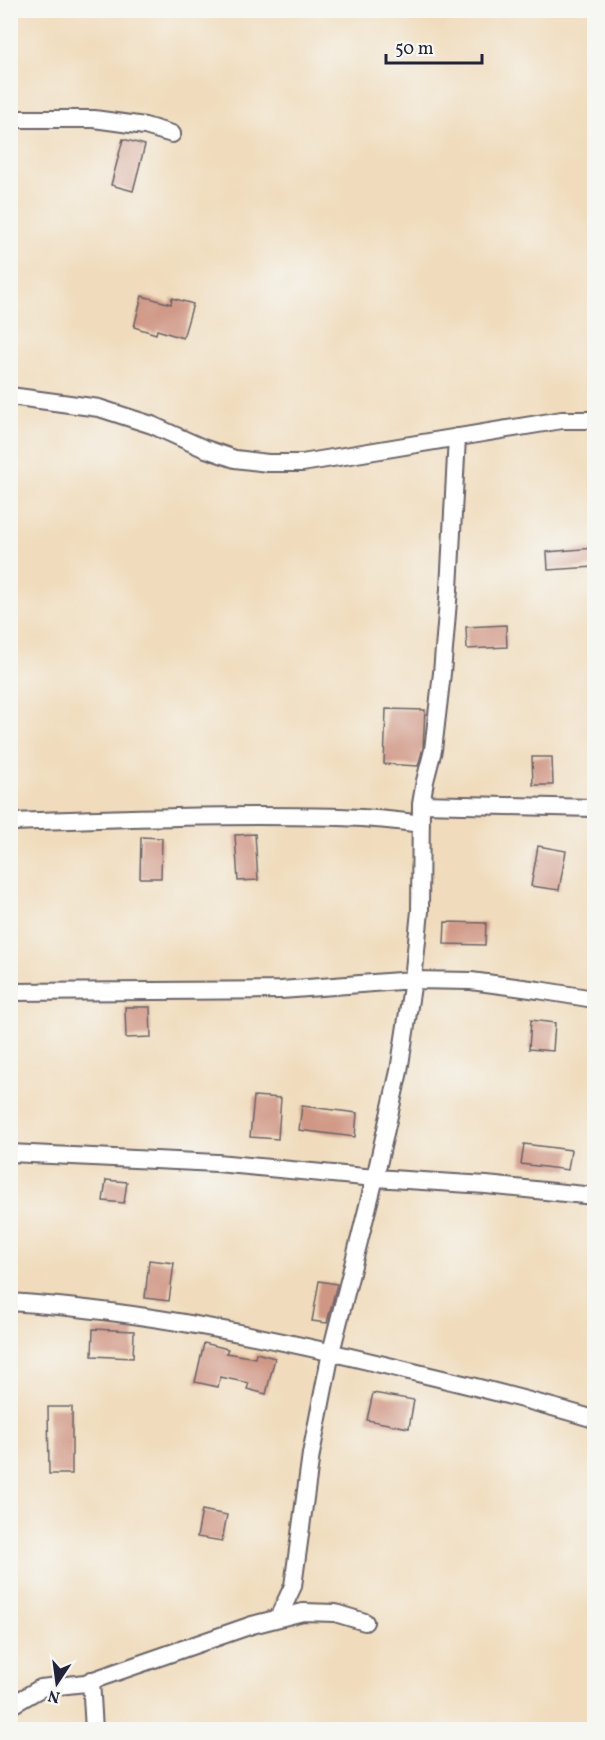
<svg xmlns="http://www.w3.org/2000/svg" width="605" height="1740" viewBox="0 0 605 1740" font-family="Vollkorn,serif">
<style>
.building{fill:#d09785}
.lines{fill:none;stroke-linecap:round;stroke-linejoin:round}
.minor-casing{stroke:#6a6368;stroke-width:20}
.minor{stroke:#fff;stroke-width:16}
</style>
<rect width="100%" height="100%" fill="#f6f6f2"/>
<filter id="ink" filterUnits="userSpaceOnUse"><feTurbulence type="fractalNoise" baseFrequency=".0167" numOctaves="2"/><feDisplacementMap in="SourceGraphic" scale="12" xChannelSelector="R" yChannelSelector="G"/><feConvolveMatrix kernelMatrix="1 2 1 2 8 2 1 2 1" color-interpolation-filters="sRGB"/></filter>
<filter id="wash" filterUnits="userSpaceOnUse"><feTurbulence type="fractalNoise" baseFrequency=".008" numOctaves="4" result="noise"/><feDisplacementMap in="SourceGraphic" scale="24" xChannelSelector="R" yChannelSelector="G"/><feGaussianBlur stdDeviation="1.35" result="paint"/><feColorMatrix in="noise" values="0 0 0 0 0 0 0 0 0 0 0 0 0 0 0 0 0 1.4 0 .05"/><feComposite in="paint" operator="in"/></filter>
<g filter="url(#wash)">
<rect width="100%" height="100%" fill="#f0dcbc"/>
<g id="blocks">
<path class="building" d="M123 139 145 145 133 191 111 185Z
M142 296 171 304 172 298 193 304 183 338 157 330 156 334 134 327Z
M594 548V567L548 570 547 552Z
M506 625 507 647 467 649 466 627Z
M386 709 425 710 423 748 418 766 384 764Z
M532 757H552L553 785H533Z
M255 834 258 880 238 881 235 835Z
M141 837 162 838 161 878H140Z
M538 846 566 851 559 890 531 886Z
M445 922 486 923 485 945 444 944Z
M125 1007H150L151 1037 126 1038Z
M531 1020 555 1023 553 1051 529 1049Z
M254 1096 281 1098 278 1139 250 1137Z
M302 1106 357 1113 355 1137 299 1130Z
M524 1144 571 1150 568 1170 521 1164Z
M106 1180 127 1182 124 1203 103 1201Z
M149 1260 174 1263 169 1301 145 1298Z
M319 1281 337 1284 327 1323 312 1321Z
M93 1329 134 1331 133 1358 92 1356Z
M204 1343 228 1349 226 1353 255 1358 256 1353 275 1358 266 1394 247 1389 249 1383 220 1377 218 1387 195 1382Z
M373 1393 414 1400 409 1428 367 1420Z
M48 1407H72V1474H49Z
M202 1510 227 1515 222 1541 197 1537Z"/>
</g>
</g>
<g filter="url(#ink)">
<use href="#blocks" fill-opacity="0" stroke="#6a6368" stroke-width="1.5"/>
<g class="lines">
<defs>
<path id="minor" d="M10 119H94L145 126 172 134
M10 396 99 408 152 425 203 448 235 459 268 463H302L562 420H594
M421 804 594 808
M10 822C93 819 175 816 257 816 312 816 367 816 421 824
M10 992 281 990 413 980 471 981 538 990 594 999
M10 1153 217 1163 375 1178 486 1185 594 1196
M10 1302C144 1311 275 1338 405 1370 468 1385 532 1400 594 1419
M278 1618 293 1586 311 1454 331 1352 375 1178 399 1071 413 980 420 911 421 804 425 781 433 750 442 673 449 589 457 437
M91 1680 94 1730
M10 1706 41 1688 85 1683 252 1625 303 1612 335 1613 365 1622"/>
</defs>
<use href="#minor" class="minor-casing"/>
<use href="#minor" class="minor"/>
</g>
</g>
<rect width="605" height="1740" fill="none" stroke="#f6f6f2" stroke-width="36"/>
<g transform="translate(57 1683) rotate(193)" stroke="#f6f6f2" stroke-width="4.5" paint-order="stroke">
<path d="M0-4.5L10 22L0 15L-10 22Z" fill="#22223b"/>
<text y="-9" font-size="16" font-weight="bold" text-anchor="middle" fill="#22223b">N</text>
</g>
<path d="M386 54v9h96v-9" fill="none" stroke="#22223b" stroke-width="3"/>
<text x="395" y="54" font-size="18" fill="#22223b" stroke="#f6f6f2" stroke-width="4.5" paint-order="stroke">50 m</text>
</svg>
